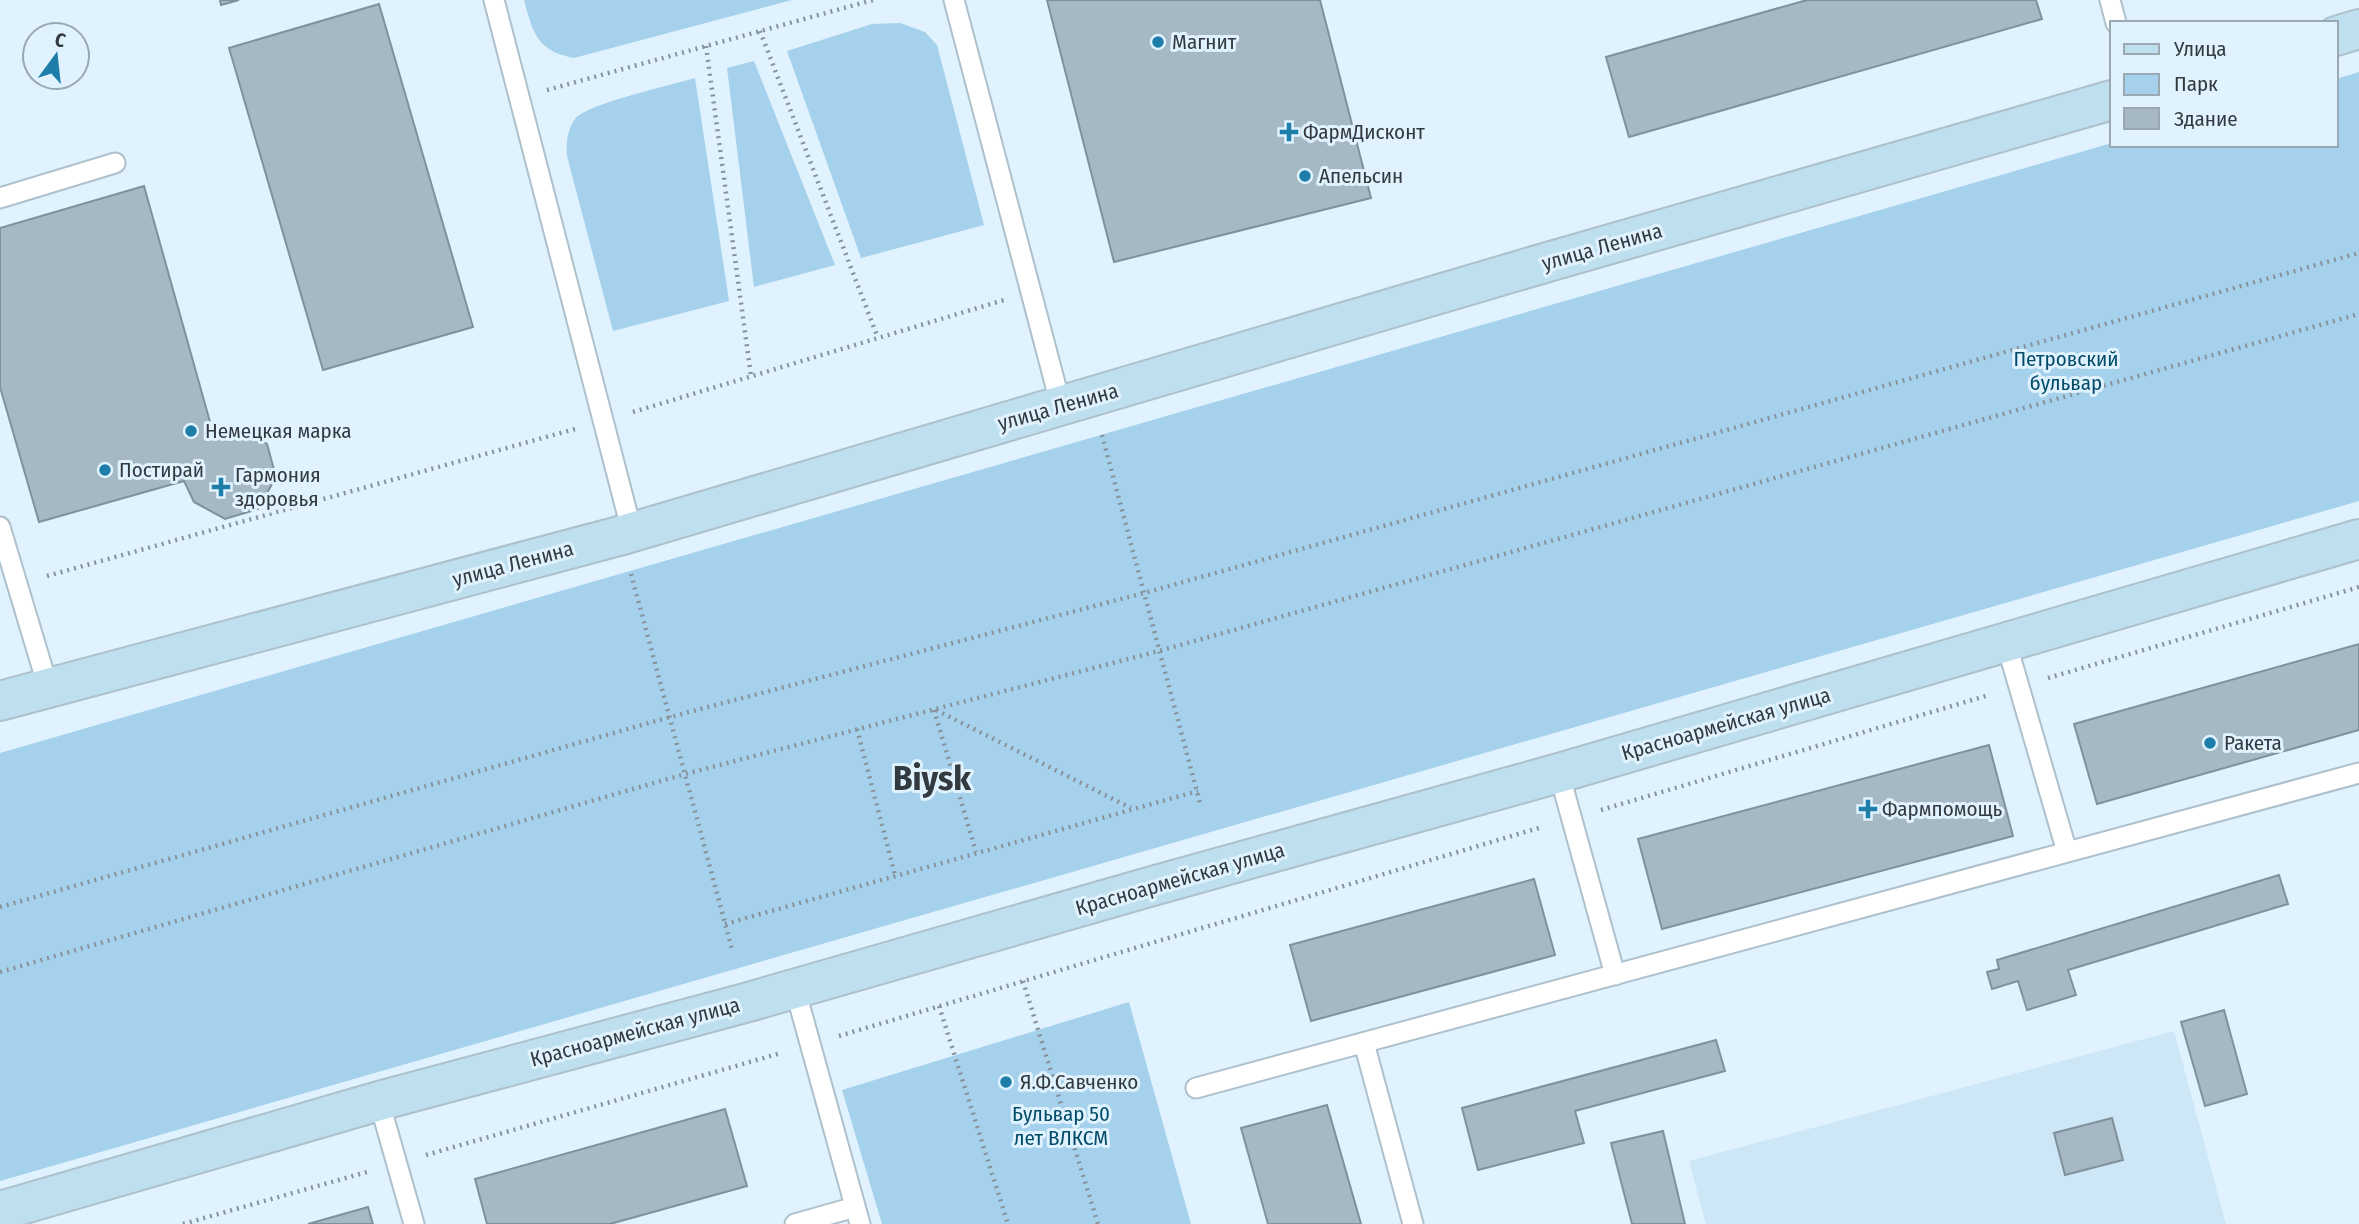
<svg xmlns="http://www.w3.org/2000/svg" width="2359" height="1224" viewBox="0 0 2359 1224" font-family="'Fira Sans Condensed',sans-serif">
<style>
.built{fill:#cde7f7}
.green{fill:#a5d1ec}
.building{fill:#a6b8c3;stroke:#80919c;stroke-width:2}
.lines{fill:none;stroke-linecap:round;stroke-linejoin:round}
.service-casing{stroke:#adc0cb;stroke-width:23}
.secondary-casing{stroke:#adc0cb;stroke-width:42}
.path{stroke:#87939c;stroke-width:4.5;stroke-dasharray:2 5;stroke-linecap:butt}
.service{stroke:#fff;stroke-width:19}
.secondary{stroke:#bedfee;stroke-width:38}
.poi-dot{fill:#1e7eaa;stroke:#dff2fe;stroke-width:2.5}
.labels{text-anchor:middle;stroke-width:6;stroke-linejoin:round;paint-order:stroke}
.poi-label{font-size:21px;fill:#333a3f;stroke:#dff2fe;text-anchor:start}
.street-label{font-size:21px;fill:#333a3f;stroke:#dff2fe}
.park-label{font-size:21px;fill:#024b69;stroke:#dff2fe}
.town-label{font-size:35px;font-weight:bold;fill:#333a3f;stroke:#dff2fe}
</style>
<rect width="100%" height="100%" fill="#dff2fe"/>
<path class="built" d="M2174 1031 2226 1224H1706L1689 1161Z"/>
<path class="green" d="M524 0H792L574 58C537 51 533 33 524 0Z
M900 23 925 32 937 45 984 225 861 258 787 51 872 24Z
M754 61 835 265 754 287 727 68Z
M2359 72V501L0 1181V753L2112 143V145H2336V79Z
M695 78 729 301 613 331 567 156C566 142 567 131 575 119 586 104 672 85 695 78Z
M1129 1002 1191 1224H882L842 1090Z"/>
<path class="building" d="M220 0H239L221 5Z
M1047 0H1320L1371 198 1114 262Z
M1807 0H2036L2042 19 1629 137 1606 57Z
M379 4 473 327 323 370 229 48Z
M144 186 212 429 240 427 267 444 276 477 258 509 225 519 194 502 184 481 39 522 0 387V228Z
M2359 644V730L2097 804 2074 724Z
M1989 745 2013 836 1662 929 1638 839Z
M2279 875 2288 904 2068 970 2076 995 2027 1010 2018 981 1992 989 1987 972 1999 969 1997 960Z
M1534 879 1555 955 1311 1021 1290 945Z
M2224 1010 2247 1094 2205 1106 2181 1022Z
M1716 1040 1725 1071 1575 1111 1584 1143 1478 1170 1462 1108Z
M1327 1105 1361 1224H1268L1241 1128Z
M725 1109 747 1186 610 1224H487L475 1179Z
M2112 1118 2123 1160 2065 1175 2054 1133Z
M1663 1131 1685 1224H1632L1611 1143Z
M368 1207 373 1224H308Z"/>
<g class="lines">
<defs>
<path id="service" d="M494 0 632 532
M954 0 1061 406
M2110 0 2116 23
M0 198 115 163
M0 527 48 687
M2006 642 2067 852
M1559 773 1615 975
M795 989 860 1224
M1364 1043 1413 1224
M1196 1088 2359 773
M379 1101 414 1224
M795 1224 855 1207"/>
<path id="secondary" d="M2336 36 2359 29
M0 701 619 536 1541 264 2112 100
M0 1211 379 1101 745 1003 1149 887 1559 773 2359 539"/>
</defs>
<use href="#service" class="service-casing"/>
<use href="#secondary" class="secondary-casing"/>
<path class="path" d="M760 31 878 338
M706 46 751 376
M547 90 873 0
M633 412 1004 300
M1102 435 1200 803
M631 574 732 949
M47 576 575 429
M2048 678 2359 587
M934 710 976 852
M936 710 1131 808
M857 729 895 875
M1601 810 1989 695
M0 907 670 717 1144 593 2359 253
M725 924 1198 791
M0 972 685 774 1159 651 2359 314
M1023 981 1098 1224
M939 1006 1008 1224
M839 1036 1542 827
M426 1155 781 1053
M183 1224 367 1172"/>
<use href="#service" class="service"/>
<use href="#secondary" class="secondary"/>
</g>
<g class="poi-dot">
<circle cx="1158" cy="42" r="7"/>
<path d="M1285.5 121.5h7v7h7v7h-7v7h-7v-7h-7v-7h7z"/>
<circle cx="1305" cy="176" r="7"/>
<circle cx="191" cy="431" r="7"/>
<circle cx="105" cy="470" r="7"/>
<path d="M217.5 476.5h7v7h7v7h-7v7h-7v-7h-7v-7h7z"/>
<circle cx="2210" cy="743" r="7"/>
<path d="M1864.5 798.5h7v7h7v7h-7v7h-7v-7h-7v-7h7z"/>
<circle cx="1006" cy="1082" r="7"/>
</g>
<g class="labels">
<g class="poi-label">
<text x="1172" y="49">Магнит</text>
<text x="1303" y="139">ФармДисконт</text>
<text x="1319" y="183">Апельсин</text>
<text x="205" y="438">Немецкая марка</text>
<text x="119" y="477">Постирай</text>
<text x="235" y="482">Гармония<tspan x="235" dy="24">здоровья</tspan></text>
<text x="2224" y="750">Ракета</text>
<text x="1882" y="816">Фармпомощь</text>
<text x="1020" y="1089">Я.Ф.Савченко</text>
</g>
<g class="street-label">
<text transform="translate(1602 247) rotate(-16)" y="7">улица Ленина</text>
<text transform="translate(1058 407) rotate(-16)" y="7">улица Ленина</text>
<text transform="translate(513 564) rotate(-15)" y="7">улица Ленина</text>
<text transform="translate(1726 724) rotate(-16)" y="7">Красноармейская улица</text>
<text transform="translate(1180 879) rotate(-16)" y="7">Красноармейская улица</text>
<text transform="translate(635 1032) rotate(-15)" y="7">Красноармейская улица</text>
</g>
<g class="park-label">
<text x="2066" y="366">Петровский<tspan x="2066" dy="24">бульвар</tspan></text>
<text x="1061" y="1121">Бульвар 50<tspan x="1061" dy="24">лет ВЛКСМ</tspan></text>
</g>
<g class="town-label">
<text x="932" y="790">Biysk</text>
</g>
</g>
<rect x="2110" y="21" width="228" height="126" fill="#dff2fe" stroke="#9aa8b2" stroke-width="2"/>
<rect x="2124" y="44" width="35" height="10" fill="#bedfee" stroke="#9aa8b2" stroke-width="2"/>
<text x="2174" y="56" font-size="21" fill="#333a3f">Улица</text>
<rect x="2124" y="74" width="35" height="21" fill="#a5d1ec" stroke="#9aa8b2" stroke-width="2"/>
<text x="2174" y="91" font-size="21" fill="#333a3f">Парк</text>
<rect x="2124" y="108" width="35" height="21" fill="#a6b8c3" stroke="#9aa8b2" stroke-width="2"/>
<text x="2174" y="126" font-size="21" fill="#333a3f">Здание</text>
<g transform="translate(56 56) rotate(15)"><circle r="33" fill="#dff2fe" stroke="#9aa8b2" stroke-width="2"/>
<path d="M0-5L12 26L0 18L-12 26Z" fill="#1e7eaa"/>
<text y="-10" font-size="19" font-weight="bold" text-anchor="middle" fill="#333a3f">С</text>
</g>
</svg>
